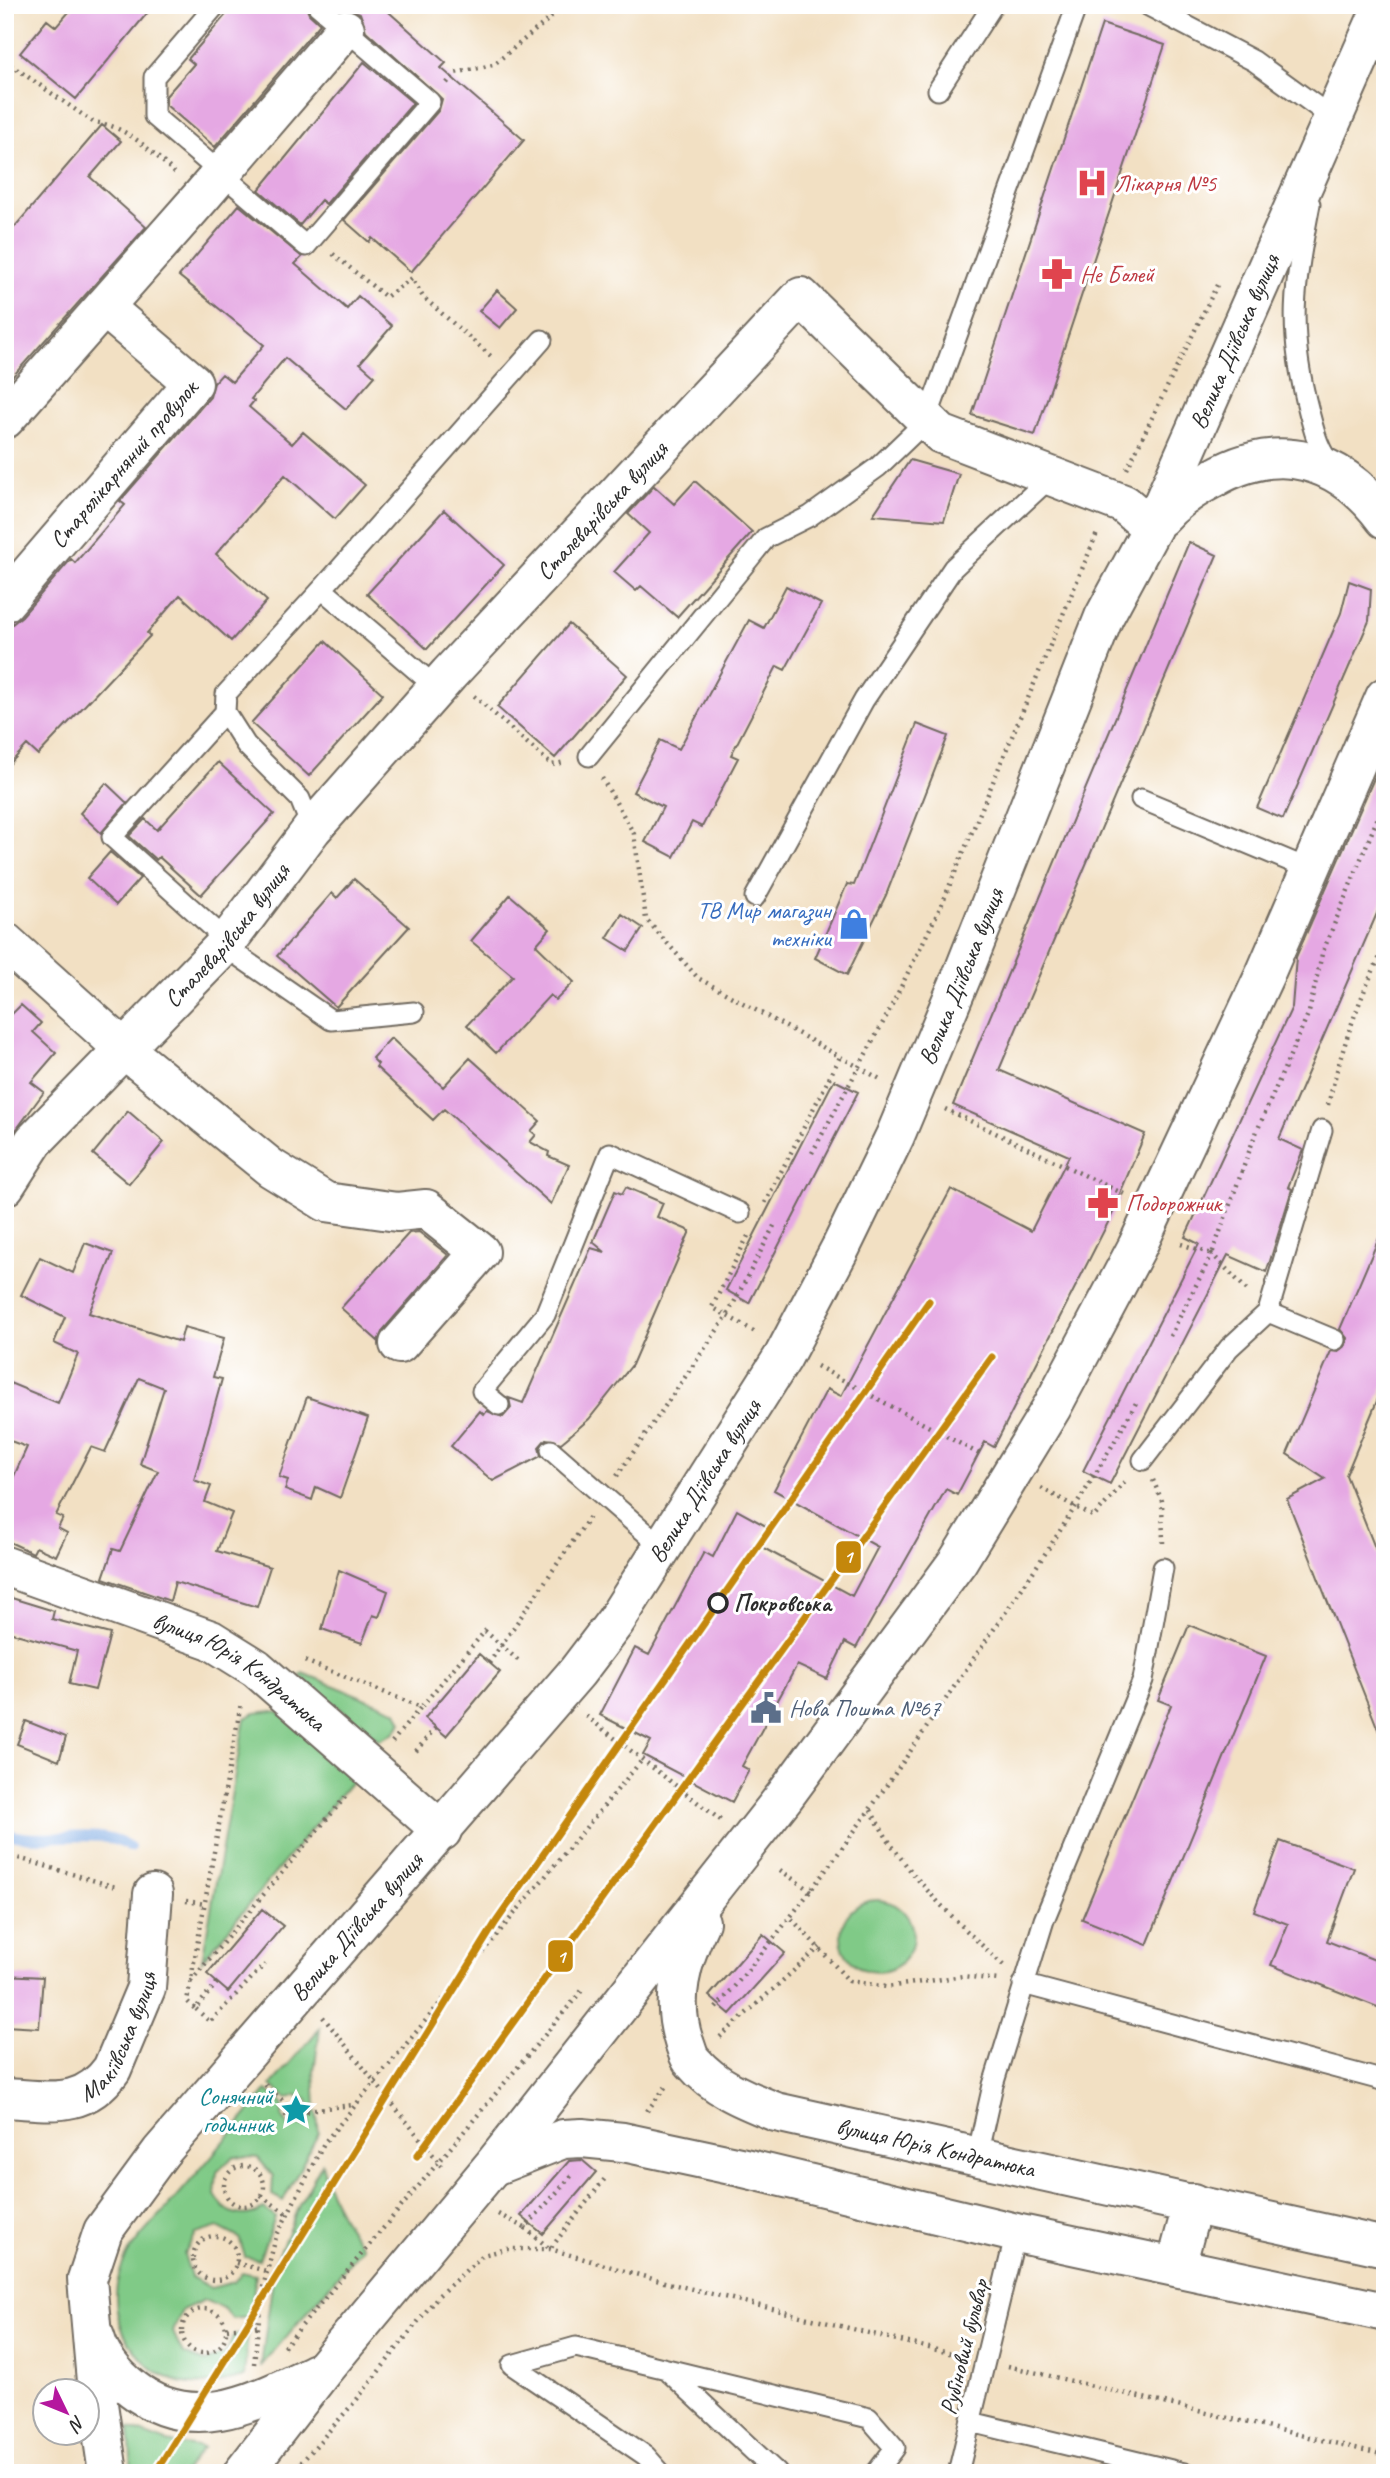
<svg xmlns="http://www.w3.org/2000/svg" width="1390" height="2478" viewBox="0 0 1390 2478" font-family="Caveat,sans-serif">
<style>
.green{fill:#80ca87;stroke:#567a59;stroke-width:2}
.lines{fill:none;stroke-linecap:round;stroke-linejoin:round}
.stream{stroke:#77a6e1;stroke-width:10}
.building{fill:#e5a8e3}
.service-casing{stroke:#716a60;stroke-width:23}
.minor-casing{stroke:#716a60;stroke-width:42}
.tertiary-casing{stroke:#716a60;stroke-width:42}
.secondary-casing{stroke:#716a60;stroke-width:42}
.path{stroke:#716a60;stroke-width:4.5;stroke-dasharray:2 5;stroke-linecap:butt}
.service{stroke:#fff;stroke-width:19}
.minor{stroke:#fff;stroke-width:38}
.tertiary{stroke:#fff;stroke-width:38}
.secondary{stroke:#fff;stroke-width:38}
.metro-1-casing{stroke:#fff;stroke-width:12}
.metro-1{stroke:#c4870b;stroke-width:7}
.stop-dot{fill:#fff;stroke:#2b2b2b;stroke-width:3.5}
.labels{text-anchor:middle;stroke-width:6;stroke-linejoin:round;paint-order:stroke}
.health-label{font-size:24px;fill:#be3a42;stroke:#fff;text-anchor:start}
.street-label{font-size:24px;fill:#2b2b2b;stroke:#fff}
.shop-label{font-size:24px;fill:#366cbe;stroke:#fff;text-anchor:end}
.stop-label{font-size:24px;font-weight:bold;fill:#2b2b2b;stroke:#fff;text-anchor:start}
.service-label{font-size:24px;fill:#4e5e75;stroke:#fff;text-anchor:start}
.culture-label{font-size:24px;fill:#0d838f;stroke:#fff;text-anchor:end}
.line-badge{stroke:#fff;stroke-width:2.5}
.badge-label{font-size:19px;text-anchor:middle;font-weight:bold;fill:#fff}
</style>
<rect width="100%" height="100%" fill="#fff"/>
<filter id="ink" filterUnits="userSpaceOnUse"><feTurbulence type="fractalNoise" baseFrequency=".0143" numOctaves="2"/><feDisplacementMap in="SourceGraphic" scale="14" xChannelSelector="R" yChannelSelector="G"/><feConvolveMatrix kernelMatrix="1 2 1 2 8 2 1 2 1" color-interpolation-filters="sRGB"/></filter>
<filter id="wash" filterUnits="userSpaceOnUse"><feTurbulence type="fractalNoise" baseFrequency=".00686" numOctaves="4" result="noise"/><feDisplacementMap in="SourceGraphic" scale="28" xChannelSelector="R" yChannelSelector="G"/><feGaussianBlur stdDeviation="1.57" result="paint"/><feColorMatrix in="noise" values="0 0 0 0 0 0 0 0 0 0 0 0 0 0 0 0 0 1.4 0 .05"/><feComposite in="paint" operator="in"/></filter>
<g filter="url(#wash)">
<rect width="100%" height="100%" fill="#f2e0c3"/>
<path class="green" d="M303 1673 397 1711 402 1722 393 1733 379 1740 300 1676Z
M273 1711 279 1712 354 1778 202 1961 245 1718 255 1713Z
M841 1936a36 36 0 1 1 72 0a36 36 0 1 1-72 0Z
M320 2028 314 2071 316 2106H311L305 2098 297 2095 287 2099 271 2085Z
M267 2090 283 2104 282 2118 288 2125H304L313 2112 316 2111 319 2132 283 2201 272 2195 273 2176 258 2158 234 2156 217 2172 215 2195C227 2216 243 2220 264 2209L275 2217 259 2260 245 2257 239 2238 218 2227 196 2234 184 2254 191 2277 211 2288 234 2282 242 2272 256 2275 250 2317 232 2319 225 2309 204 2300 182 2310 173 2332 183 2354 205 2362 226 2353 234 2335 248 2333 244 2377C208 2387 174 2391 145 2362 119 2336 109 2304 121 2269 129 2244 156 2221 173 2201 205 2165 236 2127 267 2090Z
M322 2163C328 2193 343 2223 363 2247L261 2366 275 2263 299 2205Z
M129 2428 167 2442 203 2448 183 2473H132Z"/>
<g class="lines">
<path class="stream" d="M5 1833C45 1847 94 1824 130 1847"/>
</g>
<g id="blocks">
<path class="building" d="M75 5H154L76 99 20 53 47 20 56 27Z
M234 5H305L309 14 320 24 215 147 166 105V96L194 64 188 59Z
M336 5H381L446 63 441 68 524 140 411 272 372 238 369 242 344 220 439 110 442 99 366 31 360 13Z
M1102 24 1165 45 1035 435 972 415Z
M364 62 413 103 326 204 321 200 300 225 259 190Z
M102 125 121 141 90 177 146 227 5 385V238Z
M239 205 302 257 295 264 347 309 358 296 392 326 360 363 375 376 346 409 285 358 251 399 254 401 249 407 292 444 303 432 365 485 335 519 285 475 216 554 267 601 231 641 180 595 147 633 150 636 38 755 27 745 5 769V630L22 616 71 559 75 563 125 505 120 501 210 397 214 383 222 374 232 382 264 345 179 276Z
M497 290 517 308 500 328 479 311Z
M910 460 959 474 944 521 873 515Z
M695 481 752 532 677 617 641 586 636 591 614 572 649 533 628 514 654 486 674 504Z
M444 510 504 565 427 649 367 594Z
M1189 542 1217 555 999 1070 1145 1134 1118 1198 1120 1199 994 1447 985 1442 957 1495 946 1489 856 1648 845 1642 827 1679 797 1665 742 1766 749 1770 732 1802 643 1755 651 1741 600 1715 635 1648 649 1655 704 1552 713 1557 737 1510 766 1526 756 1544 852 1596 878 1547 774 1490 827 1389 841 1396 951 1189 1031 1231 1069 1156 953 1105Z
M1349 581 1371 589 1369 621 1283 819 1257 808 1341 613Z
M786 586 821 604 785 670 777 666 731 755 738 758 702 827 692 822 674 857 645 842 663 807 633 792 660 740 679 749 749 620 764 628Z
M569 624 627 675 555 758 497 707Z
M325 641 383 694 309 776 251 723Z
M917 724 948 736 886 895 847 975 815 958 847 884 854 885Z
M1385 753V895L1279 1139 1303 1150 1288 1187 1292 1189 1270 1261 1266 1272 1228 1255 1110 1484 1083 1471 1199 1244 1185 1237 1292 1007 1296 957Z
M218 762 274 814 201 895 159 857 156 860 129 836 145 819 157 830Z
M106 783 127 803 101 833 80 813Z
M110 852 140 878 116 905 87 878Z
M354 879 409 927 336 1007 277 956 332 893 337 898Z
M510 895 550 929 536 945 574 982 556 1000 550 995 496 1053 467 1025 513 976 471 941Z
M622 914 643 928 628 951 607 938Z
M21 1005 41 1023 33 1032 56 1053 31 1082 44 1092 5 1145V1008L12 1014Z
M391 1038 443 1087 470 1058 540 1121 531 1131 536 1135 530 1142 549 1152 548 1156 569 1165 551 1204 444 1109 433 1120 376 1067 378 1064 372 1058Z
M834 1080 858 1092 749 1303 726 1290Z
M128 1111 164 1142 129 1184 93 1154Z
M626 1187 663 1203 657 1217 690 1231 632 1365 589 1419 567 1438 561 1443 546 1439 539 1447 541 1456 493 1481 451 1446 480 1411 484 1415 487 1411 503 1417 511 1408 509 1398 523 1403 591 1248 605 1252 593 1242 615 1191 622 1194Z
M1385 1224V1382L1346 1475 1385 1573 1383 1742 1287 1499 1325 1479 1287 1454 1331 1351 1337 1352 1346 1345 1347 1338 1340 1329Z
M419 1232 448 1255 383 1330 378 1341 341 1308 409 1233Z
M85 1243 113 1253 89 1313 180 1342 184 1327 224 1338 213 1377 222 1379 194 1480 211 1486 205 1502 232 1513 217 1551 270 1567 257 1607 175 1582 170 1601 103 1578 113 1549 120 1551 158 1471 140 1464 164 1388 139 1378 105 1452 91 1447 56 1515 63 1518 58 1528 67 1533 56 1556 36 1547 33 1553 5 1540V1496L27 1447 5 1439V1381L58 1403 78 1354 54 1343 65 1317 21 1295 40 1257 73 1273Z
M307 1397 368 1418 340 1498 316 1487 312 1500 285 1490 288 1480 279 1477Z
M339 1570 388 1591 379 1617 373 1615 362 1643 322 1629Z
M5 1596 54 1611 52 1619 110 1634 95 1690 69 1684 77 1651 5 1631Z
M1189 1625 1266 1656 1147 1945 1082 1919 1171 1705 1158 1700Z
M479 1654 500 1672 446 1736 425 1718Z
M26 1721 66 1737 59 1761 17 1744Z
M1280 1841 1354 1868 1327 1941 1385 1964V2010L1271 1965 1288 1924 1254 1911Z
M262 1909 283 1926 228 1992 207 1974Z
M763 1934 785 1953 730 2014 709 1996Z
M5 1975 43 1977 39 2028 5 2026Z
M582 2160 596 2172 543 2234 521 2216 569 2161Z"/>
</g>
</g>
<g filter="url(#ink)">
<use href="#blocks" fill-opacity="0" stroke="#716a60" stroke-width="2"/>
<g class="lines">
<defs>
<path id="service" d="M216 5 154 77V116L306 246 430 102 317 5
M1147 5 1254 61 1334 119
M938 90 993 5
M1310 204C1294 287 1287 329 1309 412 1314 431 1319 453 1333 466
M322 589 542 340
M225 712 246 745 300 799 312 829
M589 756 766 538 810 516 878 467 926 421 1077 5
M1141 799 1311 870
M755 897 864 700 953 568 1053 475
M414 1012 331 1020 224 946 213 928 112 837 225 712 226 694 322 589 437 688
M1268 1312 1322 1130
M499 1405 482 1391 545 1315 610 1153 740 1213
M551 1450 662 1547
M1143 1460 1229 1348 1268 1312 1335 1340
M1023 1984 1385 2081
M977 2156 993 2085 1044 1920 1143 1680 1163 1568
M668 2371 777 2473
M971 2422 1184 2473
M661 2473 646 2456 512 2365 576 2347 869 2418 895 2448 876 2473
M958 2473 1016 2233"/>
<g id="minor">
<path d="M5 419 201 197 345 29"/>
<path id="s1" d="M5 602 193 383 104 307"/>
<path d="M5 942 124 1049 271 1168 326 1202 397 1212 426 1209 480 1252 399 1344"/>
<path id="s2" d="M5 1186 34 1141 224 946 312 829 449 674 801 297 941 434 1124 504 1152 528"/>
<path id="s3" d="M5 2098C49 2100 83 2110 112 2069L146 1988 153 1894"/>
</g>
<g id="tertiary">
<path id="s4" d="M5 1566 211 1640 256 1668 442 1831"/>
</g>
<g id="secondary">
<path d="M1161 517C1175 501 1193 489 1212 479 1279 440 1340 458 1385 519"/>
<path id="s5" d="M700 1922C681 1961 670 2000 684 2042 687 2049 688 2057 693 2062 715 2088 746 2100 776 2112L1385 2247"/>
<path d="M494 2166 563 2139 582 2138 623 2142 740 2167 1016 2233 1385 2312"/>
<path d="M1176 2266 1193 2203"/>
<path d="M95 2337C101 2359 116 2376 133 2389 193 2436 257 2401 316 2373"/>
<path id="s6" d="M108 2473 98 2404 87 2279 103 2231 161 2152 577 1672 615 1622 783 1357 841 1247 895 1136 964 971 1104 617 1152 528 1383 5"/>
<path d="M243 2473 323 2370 492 2167 784 1797 958 1561 1052 1407 1137 1247 1265 974 1385 697"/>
</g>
</defs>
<use href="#service" class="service-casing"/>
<use href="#minor" class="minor-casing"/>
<use href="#tertiary" class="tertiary-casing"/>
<use href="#secondary" class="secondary-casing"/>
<path class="path" d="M5 61 93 122C126 125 151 151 175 173
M447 83 455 73 493 65 566 5
M333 254 386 297 412 278 423 297 493 358
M1127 469 1217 285
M474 696 552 765 565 762
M602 778 634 834 646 919 698 978 882 1080
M1328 1105C1341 1051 1359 996 1385 947
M945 1109 1124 1194
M812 1153 886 1017 941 906 1098 531
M765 1203 841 1055
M748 1236 712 1307 757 1333
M1181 1244 1212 1254 1254 1138 1309 1012 1322 954 1385 800
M1170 1336 1212 1254 1247 1290
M817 1366 981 1455
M617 1476 727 1316 776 1222
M1153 1480 1162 1501 1163 1543
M1041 1488 1094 1517 1127 1479
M305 1661 421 1707 485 1631 520 1662
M489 1663 591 1515
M586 1716 723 1822
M392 1742 421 1707
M416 1751 436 1727
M871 1810C902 1872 954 1919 1004 1966
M5 1854 119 1888
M780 1870 812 1892
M186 1901 205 1904
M792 1919 849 1981 887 1987 963 1976 998 1980
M191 1981 347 1795
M217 1983 195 2009 187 2001 241 1703
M716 2008C805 1905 882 1794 958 1681 1022 1589 1084 1500 1137 1401
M196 2009 210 2022 265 1964
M323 2017 442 2166
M720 2037 820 1947
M265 2085 287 2104
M285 2111a11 11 0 1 1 22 0a11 11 0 1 1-22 0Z
M307 2110 354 2105
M647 2111 667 2085
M224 2186a20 20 0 1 1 40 0a20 20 0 1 1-40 0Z
M261 2196 286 2213
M498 2214 525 2228 573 2174
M525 2228 550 2249 607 2176
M193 2258a22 22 0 1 1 44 0a22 22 0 1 1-44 0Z
M236 2263 266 2271
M182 2331a22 22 0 1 1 44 0a22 22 0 1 1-44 0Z
M227 2329 257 2326
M284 2347 584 1988
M254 2364 262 2291 276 2237 324 2143 642 1760
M1008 2366 1385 2455
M292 2473 358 2398 438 2296 483 2255 507 2249H550L656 2280 961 2356"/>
<use href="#service" class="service"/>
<use href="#minor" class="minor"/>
<use href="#tertiary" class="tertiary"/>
<use href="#secondary" class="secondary"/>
<defs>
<path id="metro-1" d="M417 2156 992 1357
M155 2473 496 1922 929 1301"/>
</defs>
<use href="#metro-1" class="metro-1-casing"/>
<use href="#metro-1" class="metro-1"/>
</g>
</g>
<defs>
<symbol id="hospital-bare" viewBox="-9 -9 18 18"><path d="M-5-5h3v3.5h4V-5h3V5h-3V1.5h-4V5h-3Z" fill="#e0444e" stroke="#fff" stroke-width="2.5" paint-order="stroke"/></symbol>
<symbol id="pharmacy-bare" viewBox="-9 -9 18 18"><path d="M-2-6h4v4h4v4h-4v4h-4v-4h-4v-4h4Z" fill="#e0444e" stroke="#fff" stroke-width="2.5" paint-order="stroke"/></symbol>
<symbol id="shop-bare" viewBox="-9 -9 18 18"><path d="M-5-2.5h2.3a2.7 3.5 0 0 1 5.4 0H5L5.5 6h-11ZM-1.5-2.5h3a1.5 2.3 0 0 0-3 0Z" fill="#3f7fe0" stroke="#fff" stroke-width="2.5" paint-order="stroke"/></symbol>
<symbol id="civic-bare" viewBox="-9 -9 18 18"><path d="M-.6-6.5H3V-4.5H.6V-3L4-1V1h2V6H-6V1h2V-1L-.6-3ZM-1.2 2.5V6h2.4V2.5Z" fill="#5c6f8a" stroke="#fff" stroke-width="2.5" paint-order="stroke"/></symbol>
<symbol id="sight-bare" viewBox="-9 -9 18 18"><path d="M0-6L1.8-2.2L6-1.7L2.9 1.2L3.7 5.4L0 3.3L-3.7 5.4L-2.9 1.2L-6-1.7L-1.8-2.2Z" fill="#0f9aa8" stroke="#fff" stroke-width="2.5" paint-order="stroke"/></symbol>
</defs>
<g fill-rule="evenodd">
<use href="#hospital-bare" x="1070" y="161" width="44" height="44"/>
<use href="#pharmacy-bare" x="1035" y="252" width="44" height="44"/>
<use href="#shop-bare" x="832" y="902" width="44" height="44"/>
<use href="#pharmacy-bare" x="1081" y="1181" width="44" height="44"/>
<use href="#civic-bare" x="744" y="1686" width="44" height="44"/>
<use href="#sight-bare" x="274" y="2088" width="44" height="44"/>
</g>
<circle class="stop-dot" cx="718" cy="1603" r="9"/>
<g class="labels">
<g class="health-label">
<text x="1115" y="191">Лікарня №5</text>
<text x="1080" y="282">Не Болей</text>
<text x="1126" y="1211">Подорожник</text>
</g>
<g class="street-label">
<text dy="8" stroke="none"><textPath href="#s6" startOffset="2468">Велика Діївська вулиця</textPath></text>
<text dy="8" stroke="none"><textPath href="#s1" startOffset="182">Старолікарняний провулок</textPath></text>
<text dy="8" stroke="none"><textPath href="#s2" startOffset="903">Сталеварівська вулиця</textPath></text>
<text dy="8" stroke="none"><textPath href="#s2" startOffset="336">Сталеварівська вулиця</textPath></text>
<text dy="8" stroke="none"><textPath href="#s6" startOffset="1776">Велика Діївська вулиця</textPath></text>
<text dy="8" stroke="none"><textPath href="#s6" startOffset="1209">Велика Діївська вулиця</textPath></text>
<text dy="8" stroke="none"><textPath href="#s4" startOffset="259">вулиця Юрія Кондратюка</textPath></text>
<text dy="8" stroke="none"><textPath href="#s6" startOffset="642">Велика Діївська вулиця</textPath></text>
<text dy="8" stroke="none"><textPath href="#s3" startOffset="149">Макіївська вулиця</textPath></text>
<text dy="8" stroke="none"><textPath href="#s5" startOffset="408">вулиця Юрія Кондратюка</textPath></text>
<text transform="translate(964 2347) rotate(-76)" y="8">Рубіновий бульвар</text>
</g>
<g class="shop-label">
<text x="831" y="918">ТВ Мир магазин<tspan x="831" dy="28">техніки</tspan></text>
</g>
<g class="stop-label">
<text x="734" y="1611">Покровська</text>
</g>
<g class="service-label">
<text x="789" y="1716">Нова Пошта №67</text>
</g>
<g class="culture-label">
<text x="273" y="2104">Сонячний<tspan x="273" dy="28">годинник</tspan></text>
</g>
</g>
<g class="line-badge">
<rect x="835" y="1540" width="27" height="34" rx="7" fill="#c4870b"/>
<rect x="547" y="1939" width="27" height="34" rx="7" fill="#c4870b"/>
</g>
<g class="badge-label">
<text x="848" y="1563">1</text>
<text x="561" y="1963">1</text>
</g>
<rect width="1390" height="2478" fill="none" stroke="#fff" stroke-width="28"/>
<g transform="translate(66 2412) rotate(133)"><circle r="33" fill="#ffffff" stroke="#aaaaaa" stroke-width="2"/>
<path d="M0-5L12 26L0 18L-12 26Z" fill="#b5179e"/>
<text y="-10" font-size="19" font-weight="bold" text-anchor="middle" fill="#2b2b2b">N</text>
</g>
</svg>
